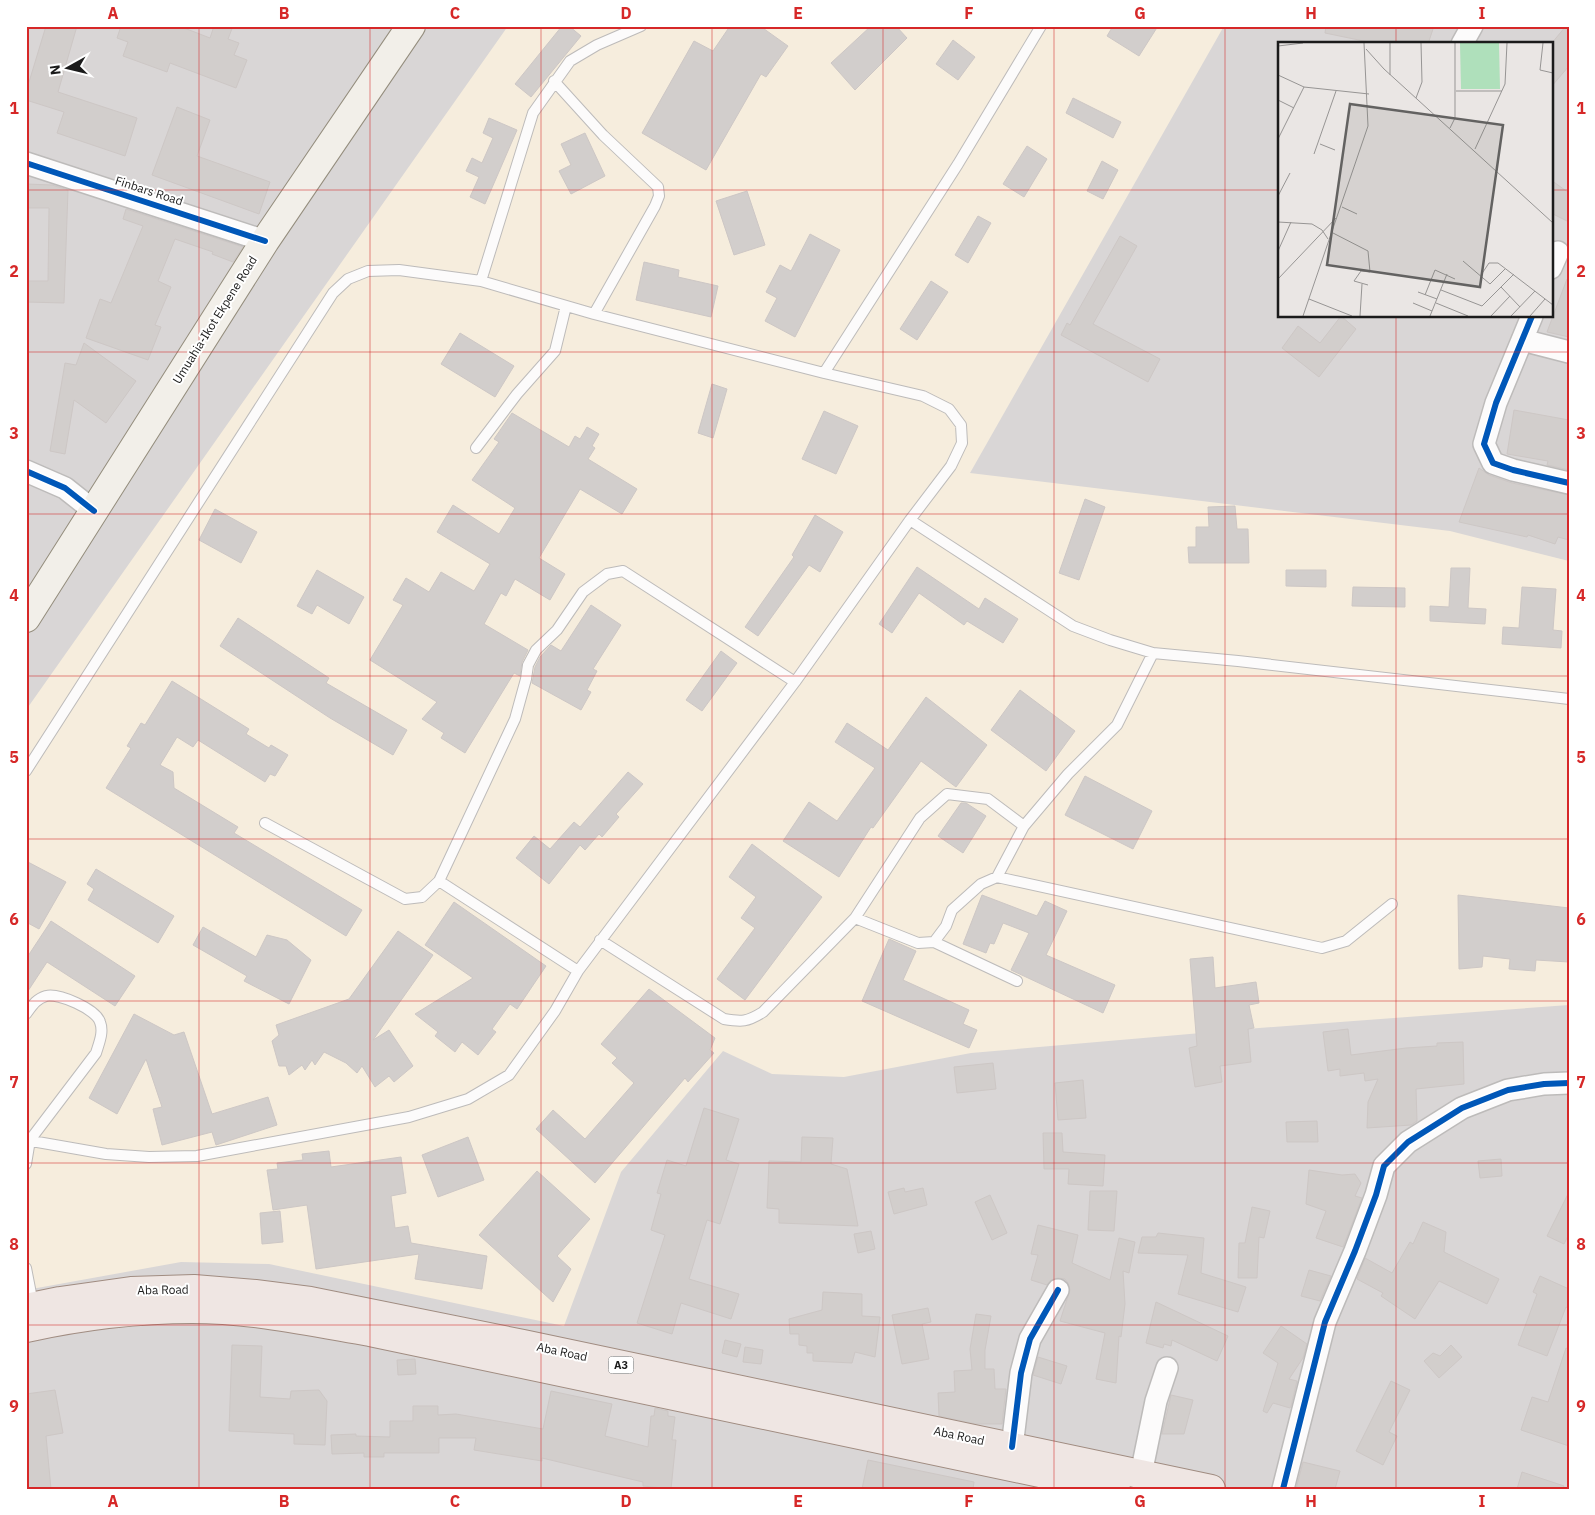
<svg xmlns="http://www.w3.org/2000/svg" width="1595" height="1515" viewBox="0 0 1595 1515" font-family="'IBM Plex Sans',sans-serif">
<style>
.residential{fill:#d9d6d6;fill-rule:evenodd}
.education{fill:#f6eddd}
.building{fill:#d2cecc;stroke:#cdc7c5}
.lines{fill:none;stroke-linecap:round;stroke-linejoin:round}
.lane-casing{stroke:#bdbbba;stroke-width:12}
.street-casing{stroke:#bdbbba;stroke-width:24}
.secondary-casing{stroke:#948d7d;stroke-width:30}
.primary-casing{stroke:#a08c81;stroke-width:30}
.lane{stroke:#fcfbfb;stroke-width:10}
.street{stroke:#fcfbfb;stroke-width:21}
.secondary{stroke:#f2efe9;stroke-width:28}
.primary{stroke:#efe6e3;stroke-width:28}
.cycleway-casing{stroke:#fff;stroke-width:9}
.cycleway{stroke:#0057b8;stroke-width:6}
.grid{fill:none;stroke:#d62828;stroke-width:1;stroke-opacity:0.55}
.labels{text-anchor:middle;stroke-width:4;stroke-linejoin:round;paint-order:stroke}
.shield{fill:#fff;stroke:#5f5f5f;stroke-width:1}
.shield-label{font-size:11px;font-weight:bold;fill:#1b1b1b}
.street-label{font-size:12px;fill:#1b1b1b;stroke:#fff}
.inset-road{fill:none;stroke:#979594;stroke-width:1}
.view{fill:#636261;fill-opacity:0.15;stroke:#636261;stroke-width:2.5}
.inset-edge{fill:none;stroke:#1b1b1b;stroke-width:2.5}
.neatline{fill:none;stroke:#d62828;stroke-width:2}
.grid-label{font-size:16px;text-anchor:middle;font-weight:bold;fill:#d62828}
</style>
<rect width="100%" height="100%" fill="#eae6e4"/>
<path class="residential" d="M26 26H1569V1489H26ZM1279 44H1551V316H1279Z"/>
<path class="education" d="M508 26H1224L970 473 1450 531 1569 561V1005L1259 1028 971 1053 844 1077 772 1074 723 1051 621 1172 564 1326 269 1264 181 1262 26 1290V710Z"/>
<path class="building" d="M46 26H77L58 92 137 118 125 156 57 133 64 112 26 100V92Z
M121 26H179L210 38 214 26H233L228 39 239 43 234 55 247 60 236 88 170 63 167 72 123 56 128 42 117 38Z
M562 26H569L581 36 531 97 515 84Z
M730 26H760L788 46 766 77 761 74 706 170 642 133 694 41 713 51Z
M871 26H896L907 38 855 90 831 63Z
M1113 26H1158L1139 56 1107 36Z
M1326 26H1434L1428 44H1378L1325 33Z
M1566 26H1569V66L1551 87V44Z
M953 40 975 57 958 80 936 64Z
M1073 98 1121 122 1113 138 1066 113Z
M177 107 210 120 197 156 270 182 259 214 152 175Z
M489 118 517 130 485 204 470 197 479 177 466 171 472 158 482 163 493 138 483 133Z
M585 133 605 176 571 194 559 171 571 165 561 144Z
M1027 146 1047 159 1024 197 1003 184Z
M1102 161 1118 170 1103 199 1087 191Z
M1551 180 1569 193V222L1551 213Z
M26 184 52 185 68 190 64 303 26 302V281H48L49 208H26Z
M747 191 765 245 734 255 716 201Z
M126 209 243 247 233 262 212 254 213 252 175 239 158 281 171 287 155 325 161 327 148 360 86 338 100 299 111 303 143 226 123 219Z
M978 216 991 223 968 263 955 255Z
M810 234 840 250 795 337 765 321 777 298 766 292 780 265 791 271Z
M1120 236 1137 246 1093 324 1160 359 1148 382 1061 335 1067 323 1070 325Z
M644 262 679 270 678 277 718 286 711 317 636 300Z
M1567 279H1569V337L1547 332Z
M931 281 948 292 917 340 900 329Z
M1341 316 1356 329 1319 377 1282 348 1298 326 1320 343Z
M460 333 514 366 495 397 441 364Z
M84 343 136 381 106 423 74 400 65 454 50 451 65 363 76 365Z
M712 384 727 389 713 438 698 433Z
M1514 410 1569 420V470L1547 465 1548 461 1507 454Z
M824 411 858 426 836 474 802 459Z
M512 413 569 447 575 436 580 439 587 427 599 434 592 446 595 448 588 459 637 489 622 514 580 489 539 558 565 574 550 600 515 579 506 596 501 593 484 624 528 650 522 662 520 676 514 673 465 753 441 738 444 733 422 719 437 702 370 660 403 605 393 600 406 578 429 592 441 572 474 591 490 564 437 532 453 505 499 534 515 508 472 480 499 442 494 439Z
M1479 468 1489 475 1512 483 1569 495V540L1558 537 1555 544 1528 535 1527 537 1459 522Z
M1085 499 1105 507 1079 580 1059 573Z
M1235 506 1237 529H1248L1249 563H1189L1188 547H1196V527H1209L1208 507Z
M215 509 257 532 241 563 199 540Z
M815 515 843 532 820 572 809 565 758 636 745 627 794 557 792 555Z
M917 567 979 609 985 598 1018 619 1003 643 967 621 964 625 919 593 892 633 879 624Z
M1451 568H1470L1468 608 1486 609 1485 624 1430 621V606L1449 607Z
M317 570 364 597 349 624 317 605 312 614 297 606Z
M1286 570H1326V587L1286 586Z
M1353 587 1405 588V607L1352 606Z
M1522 587 1556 589 1553 630 1562 631 1561 648 1502 644 1503 627 1519 628Z
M591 605 621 625 593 669 597 671 587 690 591 692 581 710 532 683 535 667 540 657 551 645 561 651Z
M238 618 329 678 326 683 407 730 393 755 330 718 220 646Z
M721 651 737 663 702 711 686 700Z
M172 681 249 729 246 734 269 748 271 745 288 755 275 776 270 774 265 782 198 740 193 747 177 737 160 765 173 772 174 788 238 827 234 833 362 910 346 936 106 788 131 748 127 746 141 723 145 725Z
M1020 690 1075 731 1046 771 991 730Z
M926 697 987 745 956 787 921 761 873 828 871 827 839 877 783 841 809 802 837 821 875 768 835 742 847 723 888 750Z
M628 772 643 784 616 814 619 817 602 837 599 834 585 850 580 845 549 884 516 858 534 836 550 849 574 822 580 827Z
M1085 776 1152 811 1133 849 1065 815Z
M961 803H966L986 816 963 853 938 836Z
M752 844 822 897 745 1000 717 979 755 928 741 918 756 897 729 877Z
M26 861 66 882 39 929 26 922Z
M96 869 174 916 158 943 88 900 94 889 87 884Z
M982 895 1037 916 1045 901 1067 911 1046 955 1115 985 1103 1013 1011 970 1029 933 1003 923 994 944 990 943 986 953 963 944Z
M1458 895 1569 908V962L1536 960 1535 971 1509 969 1510 959 1483 956 1482 967 1459 969Z
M454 902 546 966 517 1009 510 1004 492 1029 496 1032 478 1055 462 1042 455 1052 435 1036 438 1032 415 1014 473 978 425 945Z
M51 921 135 976 115 1006 47 962 26 994V959Z
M203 927 256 957 267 935 287 940 311 960 289 1004 244 981 247 976 193 945Z
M398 931 433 955 373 1040 389 1030 413 1066 394 1082 389 1076 375 1087 362 1066 357 1073 346 1063 324 1052 315 1065 312 1060 305 1070 302 1065 289 1075 286 1066H279L272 1041 279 1035 276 1025 349 999Z
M889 939 916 951 903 980 969 1010 963 1024 977 1030 969 1048 862 1001Z
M1213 957 1215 988 1256 982 1259 1003 1249 1005 1254 1028 1248 1029 1251 1062 1220 1066 1222 1082 1195 1087 1189 1048 1197 1046 1190 959Z
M649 989 715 1038 710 1050 714 1053 688 1082 685 1078 595 1183 536 1129 553 1110 585 1139 634 1083 612 1063 617 1058 601 1044Z
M134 1014 174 1035 184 1032 212 1114 268 1097 277 1125 216 1145 212 1132 162 1145 153 1109 162 1107 146 1059 117 1114 89 1098Z
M1348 1029 1351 1055 1406 1048 1437 1046V1043L1463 1042 1464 1084 1416 1089 1417 1121 1411 1125 1367 1128 1368 1102 1378 1079 1365 1081 1364 1073 1340 1076V1069L1328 1071 1323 1032Z
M993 1063 996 1089 957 1093 954 1067Z
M1083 1080 1086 1118 1058 1120 1055 1083Z
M704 1108 739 1119 726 1160 739 1164 720 1224 707 1220 689 1279 739 1294 731 1319 681 1303 672 1334 637 1323 665 1235 651 1230 661 1194 657 1193 667 1160 686 1166Z
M1317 1121 1318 1142H1287L1286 1122Z
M1043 1133H1062L1063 1152 1105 1155 1103 1186 1068 1184 1069 1169H1044Z
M468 1137 484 1180 438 1197 422 1155Z
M802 1137 833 1138 831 1164 847 1169 858 1226 779 1223V1209L767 1208 769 1161 801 1162Z
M329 1151 331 1167 401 1157 406 1193 391 1196 395 1228 408 1226 411 1243 487 1256 482 1289 415 1279 419 1254 316 1269 307 1205 273 1210 267 1170 278 1169 277 1163 303 1160 302 1154Z
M1501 1159 1502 1176 1480 1178 1478 1161Z
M1309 1170 1342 1175 1355 1174 1361 1183 1355 1196 1362 1198 1343 1247 1316 1238 1326 1211 1306 1204Z
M537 1171 590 1219 557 1256 571 1269 553 1302 479 1235Z
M904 1188 905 1192 923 1188 927 1205 894 1214 888 1192Z
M1090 1191H1117L1114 1231 1088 1230Z
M1569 1192V1234L1564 1244 1547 1236Z
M990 1195 1007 1233 992 1240 975 1202Z
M1252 1207 1270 1211 1264 1238 1259 1237 1257 1278H1238L1239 1243H1245Z
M280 1211 283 1242 262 1244 260 1213Z
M1423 1222 1446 1232 1444 1252 1499 1279 1487 1304 1439 1281 1415 1319 1381 1296 1383 1293 1357 1279 1365 1258 1392 1273 1410 1242 1413 1244Z
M1038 1225 1078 1235 1072 1263 1110 1280 1119 1238 1135 1242 1129 1273 1123 1271 1125 1304 1121 1337 1119 1336 1116 1383 1096 1379 1105 1333 1060 1321 1070 1290 1068 1283 1065 1279 1058 1278 1051 1280 1047 1285 1031 1280 1038 1255 1031 1254Z
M871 1231 875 1249 858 1253 854 1234Z
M1158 1233 1204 1238 1201 1273 1246 1287 1238 1312 1178 1294 1188 1255 1138 1253 1142 1237H1156Z
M1309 1270 1331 1276 1320 1301 1301 1296Z
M1540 1276 1569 1289V1308L1566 1307 1547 1356 1518 1345 1537 1294 1533 1292Z
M823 1292 862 1294V1316L880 1317 875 1357 855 1352 852 1363 813 1361V1353H807V1346L799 1345V1334H790L789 1319 822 1310Z
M1156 1302 1228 1336 1217 1361 1172 1340 1171 1346 1164 1344 1163 1348 1146 1343Z
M928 1308 931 1322 922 1324 929 1359 902 1364 892 1315Z
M976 1314 991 1316 985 1350V1369H994L995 1389H1006L1002 1424H976L939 1416 938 1393 955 1392 954 1371 972 1370 970 1349Z
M1281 1326 1307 1344 1303 1358 1289 1379 1297 1381 1291 1406 1290 1408 1273 1403 1267 1413 1263 1411 1278 1363 1263 1353Z
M725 1340 741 1344 737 1357 722 1353Z
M232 1345 262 1346 260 1397 290 1399 291 1391 319 1390 327 1401 325 1445 294 1444V1434L229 1431Z
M1451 1345 1462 1357 1439 1378 1424 1361 1433 1353 1440 1356Z
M745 1347 763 1350 761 1364 743 1362Z
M1566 1348 1569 1349V1446L1521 1430 1532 1397 1548 1402Z
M1038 1357 1067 1366 1061 1384 1033 1375Z
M415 1359 416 1374 398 1375 397 1360Z
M1391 1381 1410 1390 1389 1432 1397 1436 1383 1465 1356 1451Z
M55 1390 63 1433 46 1436 51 1489H26V1394Z
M551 1391 612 1404 605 1436 648 1447 651 1416H654L655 1408 668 1411V1416L675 1417 672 1440H676L671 1489 643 1486V1482L542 1458V1461L474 1450 476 1438H439V1453H384V1457H364V1453L332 1454 331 1435 356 1434V1436L390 1437V1421H413V1406H438V1415L456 1414 543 1429Z
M1171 1395 1193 1400 1184 1434H1162Z
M868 1460 974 1482 973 1489H862Z
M1303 1462 1340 1471 1335 1489H1296Z
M1522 1472 1564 1486 1563 1489H1517Z"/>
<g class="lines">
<defs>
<path id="lane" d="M554 81 603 135 658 187 659 196 655 206 594 314
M481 281 533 113 570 61 597 45 641 26
M824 373 958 164 1041 26
M476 448 517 394 555 351 566 306
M910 520 1073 626 1110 640 1153 653 1238 661 1569 699
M26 771 333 293 348 279 368 271 399 270 481 281 594 314 824 373 923 396 949 409 961 425 962 443 951 466 910 520 795 682 578 971 555 1011 509 1075 468 1099 409 1117 197 1156 149 1157 106 1154 26 1140
M265 823 405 899 422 897 439 881 515 719 526 679 528 665 536 650 557 630 583 592 607 574 623 571 795 682
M997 877 1024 826 1068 774 1117 725 1153 653
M439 881 578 971
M855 918 920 818 947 794 988 799 1024 826
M600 940 724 1019C742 1022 747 1022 763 1012L855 918 918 943 934 942 946 926 952 910 981 884 997 877 1322 948 1346 941 1392 904
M934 942 1017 981
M26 1014C32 1006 36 999 46 996 59 993 96 1009 100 1022 104 1032 99 1043 96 1053L30 1140 26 1164
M26 1268 33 1304"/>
<path id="street" d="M1462 44 1472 26
M26 163 265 241
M1551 268 1558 252
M1532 316 1496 403 1484 444 1493 463 1513 470 1569 483
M1522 340 1569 352
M26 471 65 488 94 511
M1012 1447 1021 1373 1030 1339 1058 1290
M1141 1474 1156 1401 1167 1368
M1283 1489 1325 1322 1355 1251 1376 1195 1384 1166 1408 1142 1462 1108 1508 1090 1544 1084 1569 1083"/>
<path id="secondary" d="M26 618 265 241 411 26"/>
<path id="primary" d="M26 1308 60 1301 131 1291 194 1289 255 1294 310 1301 523 1344 1211 1489
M26 1328C81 1316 136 1309 192 1309 252 1309 312 1322 370 1332L1116 1489"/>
</defs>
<use href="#lane" class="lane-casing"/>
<use href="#street" class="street-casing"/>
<use href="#secondary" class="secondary-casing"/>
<use href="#primary" class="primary-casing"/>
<use href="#lane" class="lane"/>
<use href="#street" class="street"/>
<use href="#secondary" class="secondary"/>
<use href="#primary" class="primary"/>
<defs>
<path id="cycleway" d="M26 163 265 241
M1532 316 1496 403 1484 444 1493 463 1513 470 1569 483
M26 471 65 488 94 511
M1012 1447 1021 1373 1030 1339 1058 1290
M1283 1489 1325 1322 1355 1251 1376 1195 1384 1166 1408 1142 1462 1108 1508 1090 1544 1084 1569 1083"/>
</defs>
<use href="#cycleway" class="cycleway-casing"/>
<use href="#cycleway" class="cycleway"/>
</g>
<path class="grid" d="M199 26V1489M370 26V1489M541 26V1489M712 26V1489M883 26V1489M1054 26V1489M1225 26V1489M1396 26V44M26 190H1279M1551 190H1569M1396 316V1489M26 352H1569M26 514H1569M26 676H1569M26 839H1569M26 1001H1569M26 1163H1569M26 1325H1569"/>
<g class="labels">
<rect class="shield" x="608.5" y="1356.5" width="25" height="17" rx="4"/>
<g class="shield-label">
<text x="621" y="1369">A3</text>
</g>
<g class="street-label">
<text transform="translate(149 191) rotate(18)" y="4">Finbars Road</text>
<text transform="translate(215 320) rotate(-58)" y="4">Umuahia-Ikot Ekpene Road</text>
<text transform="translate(163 1290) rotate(-1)" y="4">Aba Road</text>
<text transform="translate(562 1352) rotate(12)" y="4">Aba Road</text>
<text transform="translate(959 1436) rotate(12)" y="4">Aba Road</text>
</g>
</g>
<g transform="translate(1278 42)">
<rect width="275" height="275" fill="#eae6e4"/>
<path d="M182 1H221L222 47H183Z" fill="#afe0bb"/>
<path class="inset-road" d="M112 1V33M265 1 262 28 275 31M0 4 25 1M88 7 106 27 275 181M0 33 26 45 91 52M178 49H224M138 56 144 40 143 1M0 58 16 66M172 86 177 76V1M0 97 26 45M42 102 57 108M197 107 227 42 229 1M36 112 58 49M0 154 12 131M64 165 79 172M0 180 34 182 44 188 50 197M55 191 90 209 92 230 83 229 76 239 90 243M0 209 13 180M185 219 212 242 227 227M203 233 211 221H220L275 263M0 237 58 176M223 245 242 265M163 248 204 264 236 232M140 250 159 257M147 253 157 228 177 237M31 257 74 274M135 261 154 269M158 261 190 274M25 274 90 84 86 1M82 274 84 242M152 274 169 232M213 274 232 254M233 274 257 249M252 274 267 257"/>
<path class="view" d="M72 62 225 83 202 245 49 223Z"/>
<rect width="275" height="275" class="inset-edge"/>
</g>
<rect width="1595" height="1515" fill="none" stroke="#ffffff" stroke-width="55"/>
<g transform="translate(68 68) rotate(262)" stroke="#ffffff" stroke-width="4" paint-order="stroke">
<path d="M0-4L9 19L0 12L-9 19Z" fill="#1b1b1b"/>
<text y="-8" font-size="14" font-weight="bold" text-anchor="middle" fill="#1b1b1b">N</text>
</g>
<rect x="28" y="28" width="1540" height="1460" class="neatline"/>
<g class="grid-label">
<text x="113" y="19">A</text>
<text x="284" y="19">B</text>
<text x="455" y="19">C</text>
<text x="626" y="19">D</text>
<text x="798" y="19">E</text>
<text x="969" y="19">F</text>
<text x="1140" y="19">G</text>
<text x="1311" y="19">H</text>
<text x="1482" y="19">I</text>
<text x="14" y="114">1</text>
<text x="1581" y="114">1</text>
<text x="14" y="277">2</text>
<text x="1581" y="277">2</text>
<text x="14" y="439">3</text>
<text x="1581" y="439">3</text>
<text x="14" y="601">4</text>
<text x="1581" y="601">4</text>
<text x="14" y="763">5</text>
<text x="1581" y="763">5</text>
<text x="14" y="925">6</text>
<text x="1581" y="925">6</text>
<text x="14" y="1088">7</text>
<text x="1581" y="1088">7</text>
<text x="14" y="1250">8</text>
<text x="1581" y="1250">8</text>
<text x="14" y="1412">9</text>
<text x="1581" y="1412">9</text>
<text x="113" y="1507">A</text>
<text x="284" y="1507">B</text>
<text x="455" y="1507">C</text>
<text x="626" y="1507">D</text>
<text x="798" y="1507">E</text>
<text x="969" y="1507">F</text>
<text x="1140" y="1507">G</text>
<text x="1311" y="1507">H</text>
<text x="1482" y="1507">I</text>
</g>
</svg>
